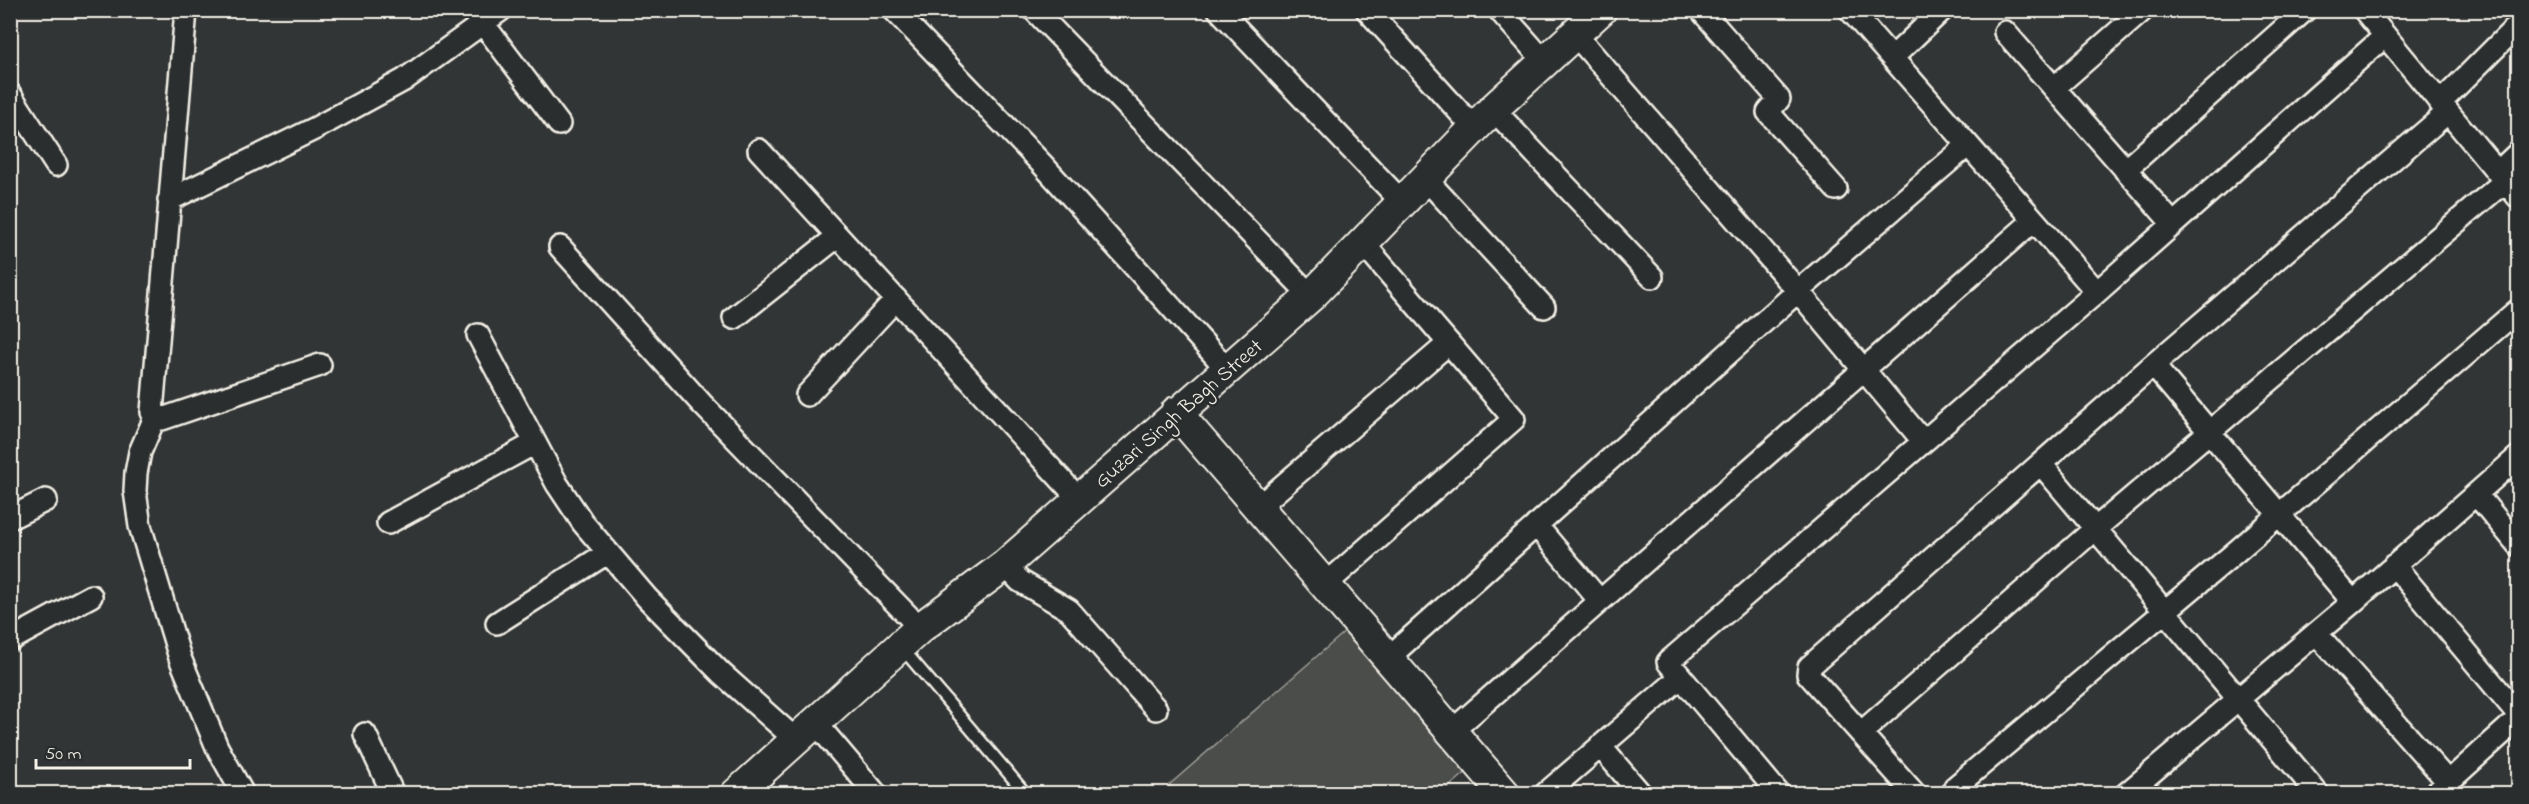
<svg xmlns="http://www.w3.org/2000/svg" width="2529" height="804" viewBox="0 0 2529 804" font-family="'Indie Flower',sans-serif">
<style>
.green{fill:#4b4d4c;stroke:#a09f9a;stroke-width:1.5}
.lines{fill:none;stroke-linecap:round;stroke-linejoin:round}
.lane-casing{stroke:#f4f1e8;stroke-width:15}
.street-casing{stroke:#f4f1e8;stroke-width:26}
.secondary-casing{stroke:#f4f1e8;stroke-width:34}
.lane{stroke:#2a2d2e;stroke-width:10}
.street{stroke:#2a2d2e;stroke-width:21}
.secondary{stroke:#2a2d2e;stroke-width:30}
.labels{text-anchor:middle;stroke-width:5;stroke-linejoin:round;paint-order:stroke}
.street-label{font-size:21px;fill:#f4f1e8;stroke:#2a2d2e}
</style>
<rect width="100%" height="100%" fill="#323535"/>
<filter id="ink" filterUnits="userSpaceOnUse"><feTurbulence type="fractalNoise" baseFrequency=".0167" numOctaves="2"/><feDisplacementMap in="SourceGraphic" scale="12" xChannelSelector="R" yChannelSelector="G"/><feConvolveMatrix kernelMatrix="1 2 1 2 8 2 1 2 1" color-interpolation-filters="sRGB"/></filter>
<g filter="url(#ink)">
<path class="green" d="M1355 623 1478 762 1442 793 1176 794 1169 785Z"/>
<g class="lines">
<defs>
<path id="lane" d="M902 648 1026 794"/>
<path id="street" d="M186 10 152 412 162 419 320 365
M473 10 559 124
M894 10 1042 164 1227 369
M1034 10 1311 296
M1219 10 1402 202
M1367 10 1474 128
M1499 10 1544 61
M1701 10 1779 99 1768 112 1836 189
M1850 10 2097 292
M2364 10 2518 197
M2005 32 2173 224
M1574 33 1798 291 1923 441
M1892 58 1942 10
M2054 88 2143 10
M10 94 56 165
M2440 103 2518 25
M1493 109 1652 277
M759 150 1079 499
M2125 170 2305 10
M2498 172 2518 153
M1425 178 1544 307
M169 200 316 128 404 80 501 10
M560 247 702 404 920 628
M734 318 838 236
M478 335 557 484 583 523 647 598 721 673 795 739
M2153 365 2353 602
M807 395 896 299
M156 415 140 452 136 473 135 491 140 526 180 658 217 747 243 794
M2041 464 2318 794
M2476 494 2518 545
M1258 507 1449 343
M10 518 46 500
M388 523 535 443
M1536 525 1600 601
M1005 565 1020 581 1069 610 1156 709
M2394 565 2518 714
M1325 585 1514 419 1363 243
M497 623 607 553
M2316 633 2448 782
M10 640 91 596
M1388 658 1798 291 1968 145
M1681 677 1779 794
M815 722 876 794
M1452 731 2034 220
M1862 732 2095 529 2505 181
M365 734 393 794
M1600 746 1641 794
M1955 787 2231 556 2518 310
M1545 794 1681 677 1668 662 2097 292 2385 36
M1915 794 1808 674 1809 667 2153 365 2448 112
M2126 794 2353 602 2518 457
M2435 794 2518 719"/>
<path id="secondary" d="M1176 412 1505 794
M736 794 920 628 1005 565 1311 296 1493 109 1601 10"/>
</defs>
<use href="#lane" class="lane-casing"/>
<use href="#street" class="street-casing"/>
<use href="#secondary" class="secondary-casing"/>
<use href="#lane" class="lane"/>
<use href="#street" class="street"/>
<use href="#secondary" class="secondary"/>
</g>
</g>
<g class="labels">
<g class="street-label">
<text transform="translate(1178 413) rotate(-41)" y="7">Guzari Singh Bagh Street</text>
</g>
</g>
<rect width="2529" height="804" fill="none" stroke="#2a2d2e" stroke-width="36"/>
<rect x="18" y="18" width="2493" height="768" fill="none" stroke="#f4f1e8" stroke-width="2" filter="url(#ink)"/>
<path d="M36 759v9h154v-9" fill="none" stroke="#f4f1e8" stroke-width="3"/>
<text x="45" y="759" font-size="18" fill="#f4f1e8" stroke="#2a2d2e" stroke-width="4.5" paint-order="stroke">50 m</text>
</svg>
